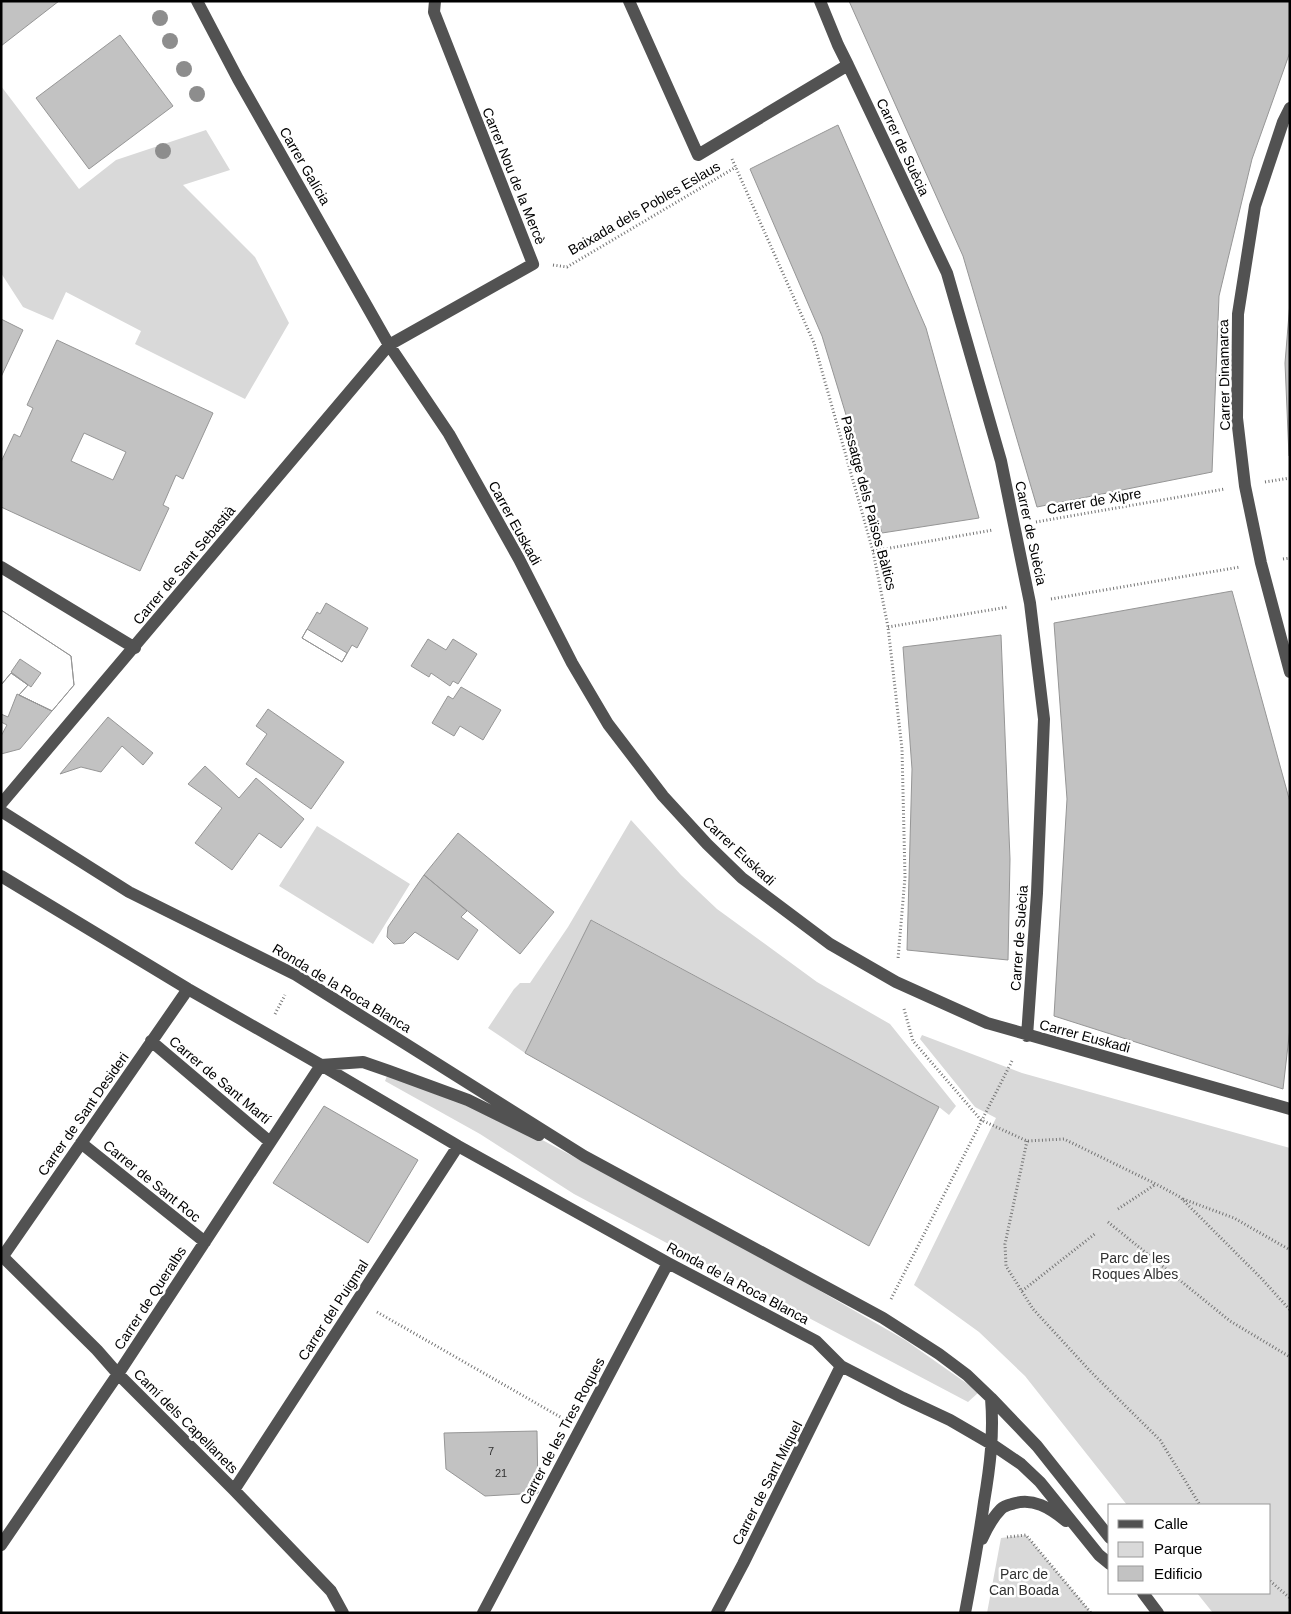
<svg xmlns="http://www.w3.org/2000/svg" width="1291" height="1614" viewBox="0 0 1291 1614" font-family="Arial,sans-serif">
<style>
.green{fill:#d9d9d9}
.building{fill:#c2c2c2;stroke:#969696;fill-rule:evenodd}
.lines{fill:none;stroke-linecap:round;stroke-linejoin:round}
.path{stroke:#747474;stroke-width:3;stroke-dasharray:1 2.5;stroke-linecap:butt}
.minor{stroke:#525252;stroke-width:12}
.tree{fill:#8d8d8d}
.labels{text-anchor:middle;stroke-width:5;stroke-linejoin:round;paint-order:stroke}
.number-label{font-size:11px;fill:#303030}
.street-label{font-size:14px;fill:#000;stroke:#fff}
.park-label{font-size:14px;fill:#303030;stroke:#fff}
</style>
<rect width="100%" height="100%" fill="#fff"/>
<path class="green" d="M1 86 79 189 116 160 206 130 230 170 183 185 255 257 289 323 245 399 135 344 141 331 66 292 53 320 23 307 1 273Z
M631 820 681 875 717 909 817 982 890 1024 956 1106 949 1115 939 1107 592 920 525 1053 488 1028 514 989 520 983H530L568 927Z
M317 826 410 884 373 944 279 886Z
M922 1035 1022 1073 1290 1148V1613H1213L1197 1593H1270V1505H1127L1025 1376 979 1332 914 1285 996 1118 975 1107 920 1039Z
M389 1071 503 1119 751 1251 905 1340 979 1392 968 1402 574 1194 480 1134 385 1081Z
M1026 1535 1089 1610 1091 1613H987L1001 1538Z"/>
<path class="building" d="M1 1H59L1 46Z
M849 1H1290V52L1252 159 1219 296 1212 472 1037 507 963 256Z
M120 35 173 106 89 169 36 98Z
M838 125 926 328 979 518 882 533 822 336 750 169Z
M1290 302V456H1289L1285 363Z
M1 319 23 330 1 377Z
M57 340 213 413 183 479 176 475 163 505 169 508 140 571 1 507V462L14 434 20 437 33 408 27 405ZM84 433 126 452 113 480 71 461Z
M1232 591 1290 802V1028L1283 1089 1054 1016 1067 799 1054 623Z
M326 603 368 628 357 648 352 645 342 662 302 638 317 612 320 614Z
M1 610 71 656 74 685 52 711 19 695 28 685 11 673 1 685Z
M1 610 71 656 74 685 52 711 19 695 28 685 11 673 1 685Z
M307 629 347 653 342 662 302 638Z
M1001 635 1010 859 1008 960 907 950 912 769 903 647Z
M428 639 446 650 453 639 477 654 458 684 453 681 450 686 431 673 429 677 411 666Z
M20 659 41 673 31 687 11 672Z
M461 687 501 710 483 740 460 726 454 736 432 723 448 696 453 699Z
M17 694 52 711 20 749 1 754V714L8 717Z
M268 709 344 762 311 809 246 764 267 734 256 726Z
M108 717 153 753 143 765 122 746 101 772 81 767 60 774Z
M1 722 7 725 1 736Z
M205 766 239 798 256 778 304 819 281 848 259 833 232 870 195 843 222 808 188 784Z
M458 833 554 912 520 954 424 875Z
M424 875 467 911 461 917 478 930 458 960 415 932 404 943 394 944 387 937 388 927Z
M591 920 939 1107 869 1246 525 1053Z
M324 1106 418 1160 368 1243 273 1183Z
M537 1431 538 1493 485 1496 446 1469 444 1433Z"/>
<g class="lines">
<path class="path" d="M732 159 814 343 873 551 888 627 902 749 905 877 898 959
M553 265 567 267 736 167
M1265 482 1290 478
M1036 522 1225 489
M873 551 993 530
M1283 559 1290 558
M1051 599 1240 567
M888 627 1008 607
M904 1009 913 1041 981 1120 1027 1141 1064 1139 1156 1184 1180 1197 1261 1278 1290 1310
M275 1014 285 995
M1027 1141 1005 1244 1006 1266 1033 1309 1091 1372 1160 1440 1200 1505
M1183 1199 1234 1218 1290 1250
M1118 1209 1156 1184
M1108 1222 1230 1321 1290 1357
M1022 1291 1096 1233
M891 1299 1012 1061
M377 1312 562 1418
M1007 1537 1026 1535 1091 1613
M1270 1581 1290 1598"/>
<path class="minor" d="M197 1 238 79 389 345 449 434 519 559 572 663 608 724 663 796 707 844 742 878 830 944 896 982 987 1023 1290 1109
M629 1 698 155 848 65 838 45 820 1
M848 65 947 273 1001 461 1030 603 1044 719 1037 893 1027 1036
M1290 108 1283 122 1255 206 1238 314 1237 418 1245 486 1261 563 1290 672
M1 567 135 648
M1 804 389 345 533 264 434 12 435 1
M1 811 129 892 296 975 584 1156 883 1318 939 1354 967 1375 991 1398 1037 1446 1110 1538
M1 876 188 989 321 1065 458 1146 668 1263 816 1341 841 1366 903 1398 950 1420 993 1445 1021 1464 1040 1482 1099 1555 1110 1564
M151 1041 270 1142
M81 1143 205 1242
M1 1255 97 1350 118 1374 234 1490 331 1591 343 1613
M3 1256 188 989
M234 1490 458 1146
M982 1539C987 1528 993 1517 1001 1509 1004 1506 1008 1505 1012 1504 1033 1497 1050 1508 1066 1521
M1 1545 118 1374 321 1065 363 1062 389 1071 468 1100 539 1135
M1143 1593 1158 1613
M483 1613 668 1263
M717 1613 743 1564 841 1366
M965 1613C972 1576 979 1539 984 1502 990 1467 994 1434 991 1398"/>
</g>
<g class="tree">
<circle cx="160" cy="18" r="8"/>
<circle cx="170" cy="41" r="8"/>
<circle cx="184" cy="69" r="8"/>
<circle cx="197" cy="94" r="8"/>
<circle cx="163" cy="151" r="8"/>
</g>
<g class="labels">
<g class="number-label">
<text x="491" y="1455">7</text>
<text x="501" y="1477">21</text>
</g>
<g class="street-label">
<text transform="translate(903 147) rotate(65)" y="5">Carrer de Suècia</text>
<text transform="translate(305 166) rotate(60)" y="5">Carrer Galícia</text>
<text transform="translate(514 176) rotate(68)" y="5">Carrer Nou de la Mercè</text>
<text transform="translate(644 208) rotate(-30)" y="5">Baixada dels Pobles Eslaus</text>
<text transform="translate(1224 375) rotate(-91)" y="5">Carrer Dinamarca</text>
<text transform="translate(1094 501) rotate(-10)" y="5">Carrer de Xipre</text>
<text transform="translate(869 503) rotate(75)" y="5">Passatge dels Països Bàltics</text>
<text transform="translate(515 523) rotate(61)" y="5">Carrer Euskadi</text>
<text transform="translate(1031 533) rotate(78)" y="5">Carrer de Suècia</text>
<text transform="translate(184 565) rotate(-50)" y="5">Carrer de Sant Sebastià</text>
<text transform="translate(739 851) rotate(43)" y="5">Carrer Euskadi</text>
<text transform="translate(1019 938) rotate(-86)" y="5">Carrer de Suècia</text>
<text transform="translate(342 988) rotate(31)" y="5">Ronda de la Roca Blanca</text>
<text transform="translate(1085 1036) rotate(15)" y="5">Carrer Euskadi</text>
<text transform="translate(220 1080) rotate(40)" y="5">Carrer de Sant Martí</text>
<text transform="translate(83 1114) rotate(-55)" y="5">Carrer de Sant Desideri</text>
<text transform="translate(152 1181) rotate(39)" y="5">Carrer de Sant Roc</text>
<text transform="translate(738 1283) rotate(28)" y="5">Ronda de la Roca Blanca</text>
<text transform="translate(150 1298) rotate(-57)" y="5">Carrer de Queralbs</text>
<text transform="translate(333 1310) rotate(-57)" y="5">Carrer del Puigmal</text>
<text transform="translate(186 1421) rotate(45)" y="5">Camí dels Capellanets</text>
<text transform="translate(562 1431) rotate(-62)" y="5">Carrer de les Tres Roques</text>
<text transform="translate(767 1483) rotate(-63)" y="5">Carrer de Sant Miquel</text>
</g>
<g class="park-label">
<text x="1135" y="1263">Parc de les<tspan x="1135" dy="16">Roques Albes</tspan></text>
<text x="1024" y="1579">Parc de<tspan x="1024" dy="16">Can Boada</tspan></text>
</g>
</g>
<rect width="1291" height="1614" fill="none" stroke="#000000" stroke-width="5"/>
<rect x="1108" y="1504" width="162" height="90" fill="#ffffff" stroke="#999999"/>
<rect x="1118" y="1520" width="25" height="8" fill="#525252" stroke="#999999"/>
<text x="1154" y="1529" font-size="15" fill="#000000">Calle</text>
<rect x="1118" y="1542" width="25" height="15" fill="#d9d9d9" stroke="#999999"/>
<text x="1154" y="1554" font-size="15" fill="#000000">Parque</text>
<rect x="1118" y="1566" width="25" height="15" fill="#c2c2c2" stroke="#999999"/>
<text x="1154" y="1579" font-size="15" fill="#000000">Edificio</text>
</svg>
